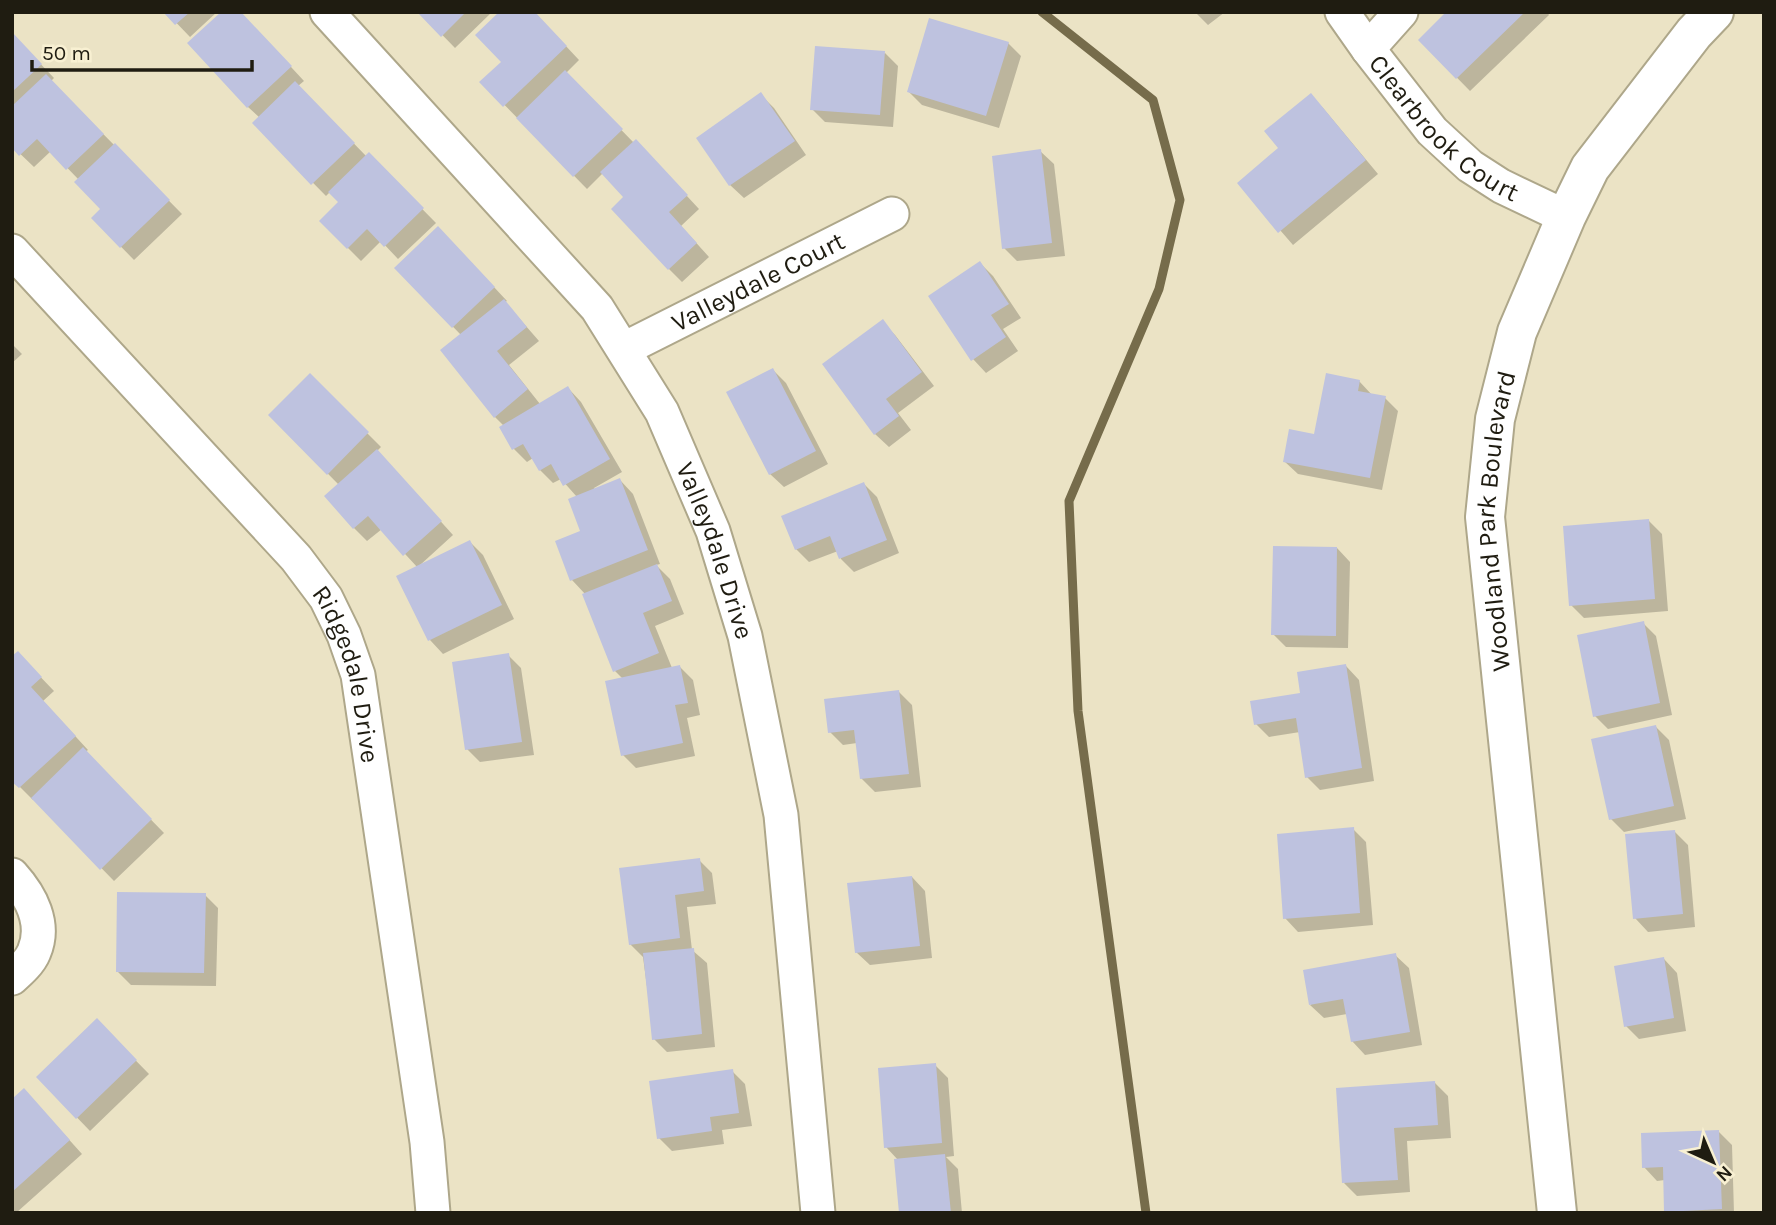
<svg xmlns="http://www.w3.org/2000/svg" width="1776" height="1225" viewBox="0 0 1776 1225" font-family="Karla,sans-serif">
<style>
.shadow{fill:#0003}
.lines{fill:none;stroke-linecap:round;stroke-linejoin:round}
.stream{stroke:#766c4b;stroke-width:9}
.building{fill:#bec2df}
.minor-casing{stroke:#aea78a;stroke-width:37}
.tertiary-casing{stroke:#aea78a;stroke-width:42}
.minor{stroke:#fff;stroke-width:33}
.tertiary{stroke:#fff;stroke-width:38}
.labels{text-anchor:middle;stroke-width:5;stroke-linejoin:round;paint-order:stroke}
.street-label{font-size:26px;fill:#1f1c11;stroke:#f8f0d2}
</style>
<rect width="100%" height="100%" fill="#ebe3c5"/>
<path class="shadow" d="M166 12H217L190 37Z
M240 12 304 81 298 86 367 157 369 155 436 223 398 259 381 241 361 261 348 248 341 202 330 192 326 196 254 123 260 118 248 107Z
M420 12H492L455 48Z
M534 12 579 60 566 73 634 143 649 155 699 209 681 226 709 257 682 282 669 269 625 197 603 173 587 189 482 82 503 62Z
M1195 12H1225L1208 25Z
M1448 12H1547L1549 15 1470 91 1420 40Z
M12 34 54 78 51 81 182 214 134 260 93 218 103 209 79 180 51 151 34 167 12 146Z
M1008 43 1021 56 999 128 922 105 909 92Z
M885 53 898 66 893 127 825 122 812 109Z
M761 95 774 108 806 155 744 198 730 185 698 139Z
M1310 95 1323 108 1378 174 1293 245 1239 183 1281 149Z
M1040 151 1054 164 1065 256 1017 261 1004 248Z
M451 241 507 301 505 302 539 341 509 365 540 404 568 388 581 402 622 472 594 488 595 490 620 480 633 494 660 564 656 565 670 579 684 614 655 626 672 668 680 667 693 680 700 715 687 718 695 756 636 768 623 755V679L615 671 586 595 572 580 583 532 577 497 561 479 553 483 540 470 533 458 527 462 514 449 501 427 504 426 495 417 461 335 396 268Z
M980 263 993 276 1021 318 1003 329 1018 351 986 373 973 359Z
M882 322 895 335 934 386 898 413 911 430 889 447 875 434Z
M12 344 22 354 12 363Z
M773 370 786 383 828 464 784 487 770 474Z
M310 376 381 447 377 451 453 535 419 566 470 542 483 555 514 619 443 654 430 640 399 577 418 568 382 529 367 541 354 528 326 496 339 485 270 415Z
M1359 381 1373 396 1385 398 1398 411 1382 490 1298 474 1284 461 1315 436Z
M864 484 877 497 899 553 854 572 841 559 838 551 809 562 796 549Z
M1649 521 1662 534 1668 611 1584 618 1571 605Z
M1337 548 1350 562 1348 648 1286 647 1273 634Z
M1643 623 1656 636 1672 715 1608 729 1595 716Z
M508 655 521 668 534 755 480 762 467 749Z
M1346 666 1359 680 1374 781 1320 790 1307 777 1300 732 1269 737 1256 724Z
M31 667 54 691 43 701 88 750 85 752 164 833 114 881 34 799 33 800 12 779Z
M899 692 912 705 921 787 875 792 861 778 857 743 843 745 830 732Z
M1656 727 1669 740 1686 819 1624 832 1611 819Z
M1353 829 1366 842 1373 925 1298 932 1285 918Z
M1674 831 1688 845 1695 927 1648 932 1635 918Z
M699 860 712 873 716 904 687 907 692 950 707 963 715 1047 667 1052 654 1039 643 957 630 944Z
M912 877 925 891 932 958 870 965 856 952Z
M205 895 218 908 216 986 131 985 118 972Z
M1395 955 1409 968 1422 1045 1365 1055 1352 1041 1347 1014 1324 1018 1310 1005Z
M1664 959 1677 973 1686 1031 1639 1039 1626 1026Z
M97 1021 149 1074 90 1131 38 1077Z
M935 1065 948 1078 954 1156 946 1157 958 1169 962 1213H901L898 1160 886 1147Z
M732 1071 745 1084 752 1126 722 1130 724 1144 672 1151 659 1138Z
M1435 1083 1448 1096 1451 1138 1407 1141 1410 1192 1357 1196 1344 1183Z
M12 1101 37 1104 82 1154 16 1213H12Z
M1718 1131 1732 1145 1734 1213H1668L1666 1211 1665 1180 1657 1181 1644 1167Z"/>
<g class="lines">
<path class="stream" d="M1042 12 1153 100 1180 200 1159 289 1069 501 1078 711 1146 1213"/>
</g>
<path class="building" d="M163 12H190L175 25Z
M221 12H241L292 66 247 108 187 43Z
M417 12H466L441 37Z
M499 12H535L567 46 503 107 479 82 501 62 475 35Z
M1446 12H1525L1456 79 1418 40Z
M929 18 1009 42 986 116 907 92Z
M12 32 42 64 12 92Z
M815 46 885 51 880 115 810 110Z
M565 70 623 129 573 177 516 118Z
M46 74 104 134 66 170 37 139 19 156 12 148V106Z
M295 81 355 143 311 185 252 123Z
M761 92 795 141 729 186 696 138Z
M1311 93 1366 160 1278 233 1237 183 1278 148 1264 131Z
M636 139 688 195 669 212 697 243 668 270 611 209 623 197 600 172Z
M115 143 170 200 120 248 91 218 100 209 74 182Z
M1041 149 1052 243 1002 249 992 156Z
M369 152 424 208 384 247 367 229 347 249 319 221 338 202 328 192Z
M438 226 495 287 452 328 394 268Z
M980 261 1009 304 991 315 1006 337 971 361 928 296Z
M504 299 527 327 497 351 528 389 494 418 440 350Z
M883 319 922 372 886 399 899 416 874 435 822 364Z
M773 368 816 451 769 475 726 392Z
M310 373 369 432 327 475 268 415Z
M1326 373 1360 380 1358 391 1386 396 1370 478 1283 462 1289 429 1314 434Z
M568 386 610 459 563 486 551 464 539 471 523 444 512 450 499 427Z
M377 449 442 521 403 556 368 516 353 529 324 496Z
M620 478 648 550 570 581 555 541 580 531 568 499Z
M864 482 887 540 839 559 830 536 795 550 781 516Z
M1649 519 1655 599 1569 606 1563 526Z
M470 540 502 605 428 641 396 576Z
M1273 546 1337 547 1336 636 1271 635Z
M657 564 672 601 643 613 659 653 613 672 582 594Z
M1644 621 1660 703 1593 717 1577 635Z
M18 651 42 677 31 687 76 736 19 788 12 782V656Z
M509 653 522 742 465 750 452 662Z
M1346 664 1362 768 1305 778 1296 718 1254 725 1250 701 1300 693 1297 672Z
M680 665 688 703 675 705 683 743 621 756 605 681Z
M899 690 909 774 860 779 854 730 828 733 824 699Z
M1656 725 1674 806 1609 820 1591 739Z
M83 747 152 819 100 870 31 798Z
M1354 827 1360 913 1283 919 1277 834Z
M1675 830 1683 914 1633 919 1625 834Z
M700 858 704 891 675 895 680 938 629 945 619 868Z
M912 876 920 946 855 953 847 883Z
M117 892 206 893 204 973 116 972Z
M694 948 702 1034 652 1040 643 953Z
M1396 953 1410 1032 1351 1042 1343 999 1309 1005 1303 970Z
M1664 957 1674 1018 1624 1027 1614 966Z
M97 1018 137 1060 76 1119 36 1077Z
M936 1063 942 1143 884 1148 878 1068Z
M733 1069 739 1113 710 1117 712 1131 657 1139 649 1081Z
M1435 1081 1438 1125 1394 1128 1398 1180 1342 1183 1336 1088Z
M24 1088 70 1140 12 1192V1099Z
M1719 1130 1722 1209 1664 1212 1663 1167 1642 1168 1641 1133Z
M945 1154 951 1213H899L894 1159Z"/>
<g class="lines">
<defs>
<g id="minor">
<path id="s1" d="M327 12 597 308 662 412 713 531 745 636 781 815 818 1213"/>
<path id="s2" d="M1342 12 1368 49 1432 131 1470 166 1501 186 1566 217"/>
<path d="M1368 49 1401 12"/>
<path id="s3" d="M12 251 296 558 326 598 344 635 358 675 427 1142 433 1213"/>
<path id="s4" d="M624 349 892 214"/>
<path d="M12 875C31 896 46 924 34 952 30 962 20 971 12 978"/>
</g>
<g id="tertiary">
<path id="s5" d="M1557 1213 1485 517 1495 419 1517 332 1566 217 1590 168 1694 33 1714 12"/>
</g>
</defs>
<use href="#minor" class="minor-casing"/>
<use href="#tertiary" class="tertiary-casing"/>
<use href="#minor" class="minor"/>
<use href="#tertiary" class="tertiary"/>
</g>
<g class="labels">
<g class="street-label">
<text dy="9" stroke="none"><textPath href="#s2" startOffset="156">Clearbrook Court</textPath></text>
<text dy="9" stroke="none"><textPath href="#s4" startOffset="150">Valleydale Court</textPath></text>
<text dy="9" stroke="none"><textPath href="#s5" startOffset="696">Woodland Park Boulevard</textPath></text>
<text dy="9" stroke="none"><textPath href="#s1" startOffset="672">Valleydale Drive</textPath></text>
<text dy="9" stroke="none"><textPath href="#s3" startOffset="548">Ridgedale Drive</textPath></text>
</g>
</g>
<rect width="1776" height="1225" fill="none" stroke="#1f1c11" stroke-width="28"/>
<g transform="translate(1713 1162) rotate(136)" stroke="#f8f0d2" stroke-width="5" paint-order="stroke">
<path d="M0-5L12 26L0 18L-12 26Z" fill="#1f1c11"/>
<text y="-10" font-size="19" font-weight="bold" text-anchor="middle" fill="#1f1c11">N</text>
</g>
<path d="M32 60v10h220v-10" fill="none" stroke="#1f1c11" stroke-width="3.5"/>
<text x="42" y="60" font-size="21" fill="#1f1c11" stroke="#f8f0d2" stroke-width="5" paint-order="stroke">50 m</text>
</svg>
